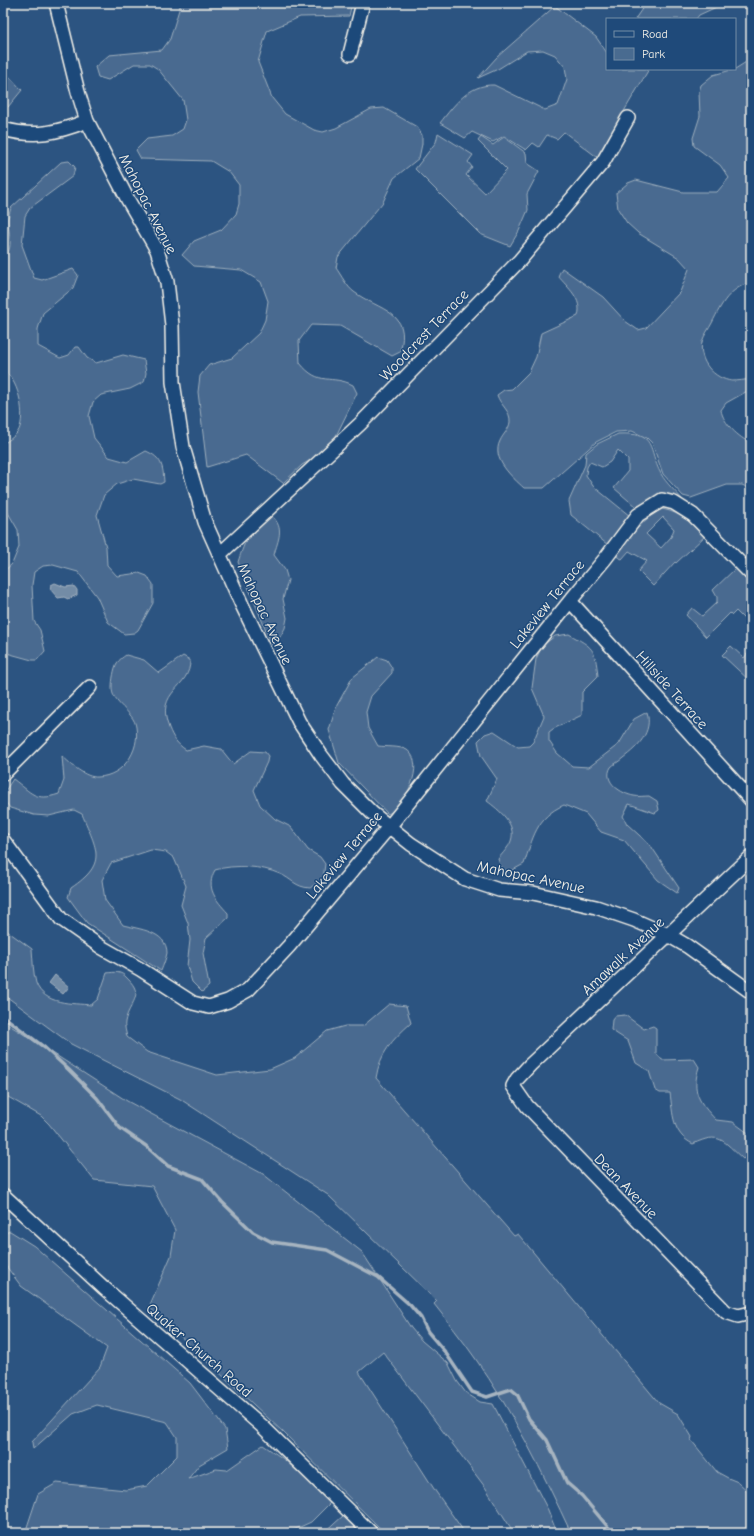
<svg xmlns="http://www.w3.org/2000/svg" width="754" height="1536" viewBox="0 0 754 1536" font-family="'Comic Neue',sans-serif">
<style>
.green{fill:#496b90;stroke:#9eaebc;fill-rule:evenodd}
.water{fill:#738ca6;stroke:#a7b4c0}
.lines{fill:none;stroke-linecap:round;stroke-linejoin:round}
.stream{stroke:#a7b4c0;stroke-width:3.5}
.minor-casing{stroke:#f4f1e8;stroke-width:16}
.minor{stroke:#1f4a7a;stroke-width:13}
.labels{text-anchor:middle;stroke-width:3;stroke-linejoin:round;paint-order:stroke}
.street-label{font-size:15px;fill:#f4f1e8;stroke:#1f4a7a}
</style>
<rect width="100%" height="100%" fill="#2c5481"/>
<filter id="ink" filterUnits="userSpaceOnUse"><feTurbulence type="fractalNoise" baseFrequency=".025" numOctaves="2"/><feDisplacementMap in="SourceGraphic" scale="8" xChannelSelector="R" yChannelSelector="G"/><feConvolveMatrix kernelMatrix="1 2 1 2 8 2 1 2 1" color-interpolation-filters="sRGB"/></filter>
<g filter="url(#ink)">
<path class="green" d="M181 3H352L349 16 300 17 267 31 258 62 272 98 285 114 314 130 323 132 336 128 371 109 384 108 417 127 422 135V144L419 158 394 178 383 202 338 257 336 268C341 275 347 287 354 292 380 311 412 311 400 352L392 356 340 326 311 325 299 341 300 363C319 387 331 374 353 385L357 393 334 440 314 458 302 465 283 483 246 455 207 467 198 392 200 376 209 365 232 358 259 333 265 320 268 301 261 282 241 270 194 266 182 255 194 241 221 230 236 214 239 204V185L229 172 211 161 141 159 136 150 147 139 172 136 183 129 186 120 183 100 158 69 150 64H134L108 80 98 77 95 67 109 55 162 50 170 39Z
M646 3H725L699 15 696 19H635Z
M555 6 596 37 607 53V69H649L597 157 564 132 557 139 547 135 539 147 533 143 526 150 504 136 493 142 472 132 465 138 440 123C454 105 469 84 494 85L545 110 558 105 567 79 565 67 555 55 543 50 527 51 498 69 478 78 497 57Z
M751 59V282C729 289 722 303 712 323 709 329 704 335 702 342 698 361 714 379 732 381 738 381 745 380 751 379V389L726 403 721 410C723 423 739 438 751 443V489L742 485H727L691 498 683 496 663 474 652 443 647 438 632 431 616 432 596 442 544 488H524C512 477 491 459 500 441 503 434 509 430 510 422 511 411 500 405 497 395L504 390 512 389 529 372 536 357 541 333 578 316C583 299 568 288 558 276L562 268 603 297 625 321 638 330 646 328 680 292 689 269 679 258 638 233 627 223 618 209 616 193 628 183 636 180 683 192H717L729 178 720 165 694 146 693 138 700 116 699 92 701 85 713 75 735 69Z
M3 70 22 90 8 107 3 105Z
M438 133 473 155 468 162 472 167 466 175 485 193 507 170 478 141 481 137 493 145 504 137 526 153 527 163 539 171 527 194 528 210 519 231 510 246 480 234 415 169 436 142Z
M69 161 75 167 73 176 30 208 25 216 22 245 34 278 42 280 73 269 78 275 73 288 43 313 38 329V346L60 358 69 355 75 347H79L87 358 96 363 123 355 144 360 146 373 144 382 130 389 101 395 93 402 89 416 94 438 109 457 127 462 146 451C162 458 163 466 164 482L160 484 133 479 117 484 104 495 97 515 106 547 107 565 117 576 139 573 147 576 153 584V603L138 630 134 633 124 634 108 622 97 597 78 572 53 565 43 566 34 572 32 585 34 621 40 630 45 651 37 660H32L3 652V572L12 564 19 547 18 530 3 504V444C10 439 18 435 20 427 25 411 18 379 3 370V257C16 250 7 229 8 218 9 215 10 211 11 208L61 162Z
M618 434C658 432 647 448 661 474 666 483 676 492 683 500 664 491 654 499 636 507L614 488 628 471V460L618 450 610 462 602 467 590 462 587 467 586 475 593 486 630 516 608 545 571 515 569 501 585 465 586 453 597 444Z
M662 509C682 513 691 523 705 536L676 563 675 562 653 586 638 571 647 561 629 551 622 559 616 556C630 538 642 518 662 509ZM663 517 674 529 671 537 661 548 646 534Z
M272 516C285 529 278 539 274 555L285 570 288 580 283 599 287 618 285 628 280 637 272 645 238 562C245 541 250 525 272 516Z
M736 568 751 582V624L750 625 736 611 732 615 730 613 706 637 686 615 692 608 702 616 717 602V597L713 590Z
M569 634C593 648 595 647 598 676L582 692V715L553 729 549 732V741L557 753 572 766 589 767 619 744 634 719 647 712C653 732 638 747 623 758 620 761 614 764 611 767 602 782 622 794 634 796 638 797 644 796 649 796L657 801 659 810 655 813 629 804 623 816 627 824 651 846 679 888 677 893 658 880 624 840 601 832 586 814 564 805C536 817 533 838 524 864L509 872 501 868 498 859C502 854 509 847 511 841 517 824 499 810 487 801L497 779 481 756 478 741 485 734 494 731 518 747 529 746 533 742 544 716 532 688 536 659 542 646 555 636Z
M731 646 744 658 751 649V682L722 655Z
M126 655 144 660 159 673 183 656 190 660C191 689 154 690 169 728 173 738 177 744 186 750L204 746 221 749 233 764 251 751 265 752 268 756 267 762 254 790 260 805 275 819 291 827 308 850 320 857 325 864 323 879 310 888C295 887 292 879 280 874 262 866 234 864 215 870 205 888 216 900 228 913V918L206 938 203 953 209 986 202 992 192 982 187 966 190 940 188 923 181 905 186 886 174 858 166 852 151 850 111 863 102 880 105 900 123 925C138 929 167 931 167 953 166 958 163 966 161 971L87 923 68 897 71 888C108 863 97 850 82 814L74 810 49 816 34 815 10 808 4 800 5 791 13 779C32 793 35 802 59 794L64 780 62 756C71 764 85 778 98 777 123 776 140 751 136 727 134 711 111 704 112 687 112 681 114 668 117 663 119 660 123 657 126 655Z
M378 657 387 660 392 668V673L371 696 366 712 368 728 378 746C386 747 400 746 407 750 427 764 404 807 388 814L339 763 329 730 336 707 352 678Z
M3 928 32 949C33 960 33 973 36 983 44 1005 72 1003 91 1005L98 999 107 973C115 972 121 971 127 978 146 996 129 1002 125 1022 124 1026 126 1032 127 1037L147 1052 217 1075 270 1069 295 1058 327 1031 345 1026H363L389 1004 406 1006 411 1023C392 1040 380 1053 376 1078L514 1236 518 1234 659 1403 678 1414 692 1437 691 1440 717 1472 728 1478 738 1482 751 1494V1533H571C543 1473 513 1412 475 1358 462 1339 448 1322 434 1304L437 1301 328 1195 180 1099 71 1044 3 994Z
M625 1015 644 1029 653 1026 656 1028V1053L662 1060 694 1059 699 1067C691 1092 699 1102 716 1120L733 1122 748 1133H751V1153L743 1159C723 1141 720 1131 693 1144 672 1134 673 1114 670 1093H660L655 1090 649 1071 636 1063 628 1041 611 1030 612 1020 615 1016Z
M3 1021 127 1101 263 1174 362 1252 411 1328 422 1341 448 1363 457 1381 466 1393 480 1402 493 1404 548 1510 557 1533H514L485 1487 383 1352 359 1372 436 1492 465 1533H385L284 1433 149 1307 171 1256 175 1230 152 1186 94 1180 49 1124 41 1116 3 1094Z
M10 1231 34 1246 190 1383 225 1429 228 1448 199 1465 188 1479 216 1469 227 1470 263 1445 285 1460 331 1502 311 1522 287 1533H25L38 1494 57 1483 126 1490 147 1486 177 1456V1437L167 1422 97 1405 73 1414 33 1449 32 1442 100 1367 107 1348 21 1286 3 1262V1234Z
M344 1515 361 1533H324Z"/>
<path class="water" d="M55 583 65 587 74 586 77 590V595L68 599 64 597 58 598 50 589 51 585Z
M55 975 69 987 63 994 49 983Z"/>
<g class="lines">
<path class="stream" d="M3 1016 45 1048 69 1070 97 1098 120 1128 146 1146 168 1166 202 1179 222 1202 253 1232 272 1242 327 1250 378 1277 410 1305 421 1318 428 1332 445 1352 472 1392 487 1397 511 1389 517 1394 529 1419 547 1440 567 1483 582 1496 613 1533"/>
<defs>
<path id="minor" d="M56 3 78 92 87 121 128 200 157 250 167 282 172 325 173 382 183 447 205 522 242 605 299 722 321 755 343 784 372 813 411 844 465 879 499 890 533 893 596 907 634 920 668 935 687 946 751 992
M350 54 363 3
M3 129C35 138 56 133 87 121
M220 554 360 424 520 260 603 162 628 118
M570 601 751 800
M3 774 90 687
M3 840 61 919 101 947 140 969 193 1003 209 1007 228 1001 248 990 289 946 389 827 570 601 605 559 638 515 662 500 674 503 693 515 751 574
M751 857 530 1065 517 1079 513 1086 527 1106 726 1312 738 1316 751 1313
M3 1195 104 1288 262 1426 371 1533"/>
</defs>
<use href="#minor" class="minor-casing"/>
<use href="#minor" class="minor"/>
</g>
</g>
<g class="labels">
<g class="street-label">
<text transform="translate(148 204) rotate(63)" y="5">Mahopac Avenue</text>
<text transform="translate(424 335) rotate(-46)" y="5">Woodcrest Terrace</text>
<text transform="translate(547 604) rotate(-51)" y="5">Lakeview Terrace</text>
<text transform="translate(265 614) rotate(65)" y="5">Mahopac Avenue</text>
<text transform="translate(672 690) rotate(48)" y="5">Hillside Terrace</text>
<text transform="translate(344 855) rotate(-50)" y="5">Lakeview Terrace</text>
<text transform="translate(531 877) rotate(12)" y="5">Mahopac Avenue</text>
<text transform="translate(623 956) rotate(-43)" y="5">Amawalk Avenue</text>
<text transform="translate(626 1186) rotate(46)" y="5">Dean Avenue</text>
<text transform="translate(199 1350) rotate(41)" y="5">Quaker Church Road</text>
</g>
</g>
<rect width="754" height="1536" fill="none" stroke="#1f4a7a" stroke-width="16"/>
<rect x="8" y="8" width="738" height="1520" fill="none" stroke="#f4f1e8" stroke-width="1.5" filter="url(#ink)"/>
<rect x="606" y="18" width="130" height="52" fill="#1f4a7a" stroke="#748da6"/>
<rect x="614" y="31" width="20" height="6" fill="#1f4a7a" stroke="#748da6"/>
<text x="642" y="38" font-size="12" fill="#f4f1e8">Road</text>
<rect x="614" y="48" width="20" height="12" fill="#496b90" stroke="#748da6"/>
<text x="642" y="58" font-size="12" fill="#f4f1e8">Park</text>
</svg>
